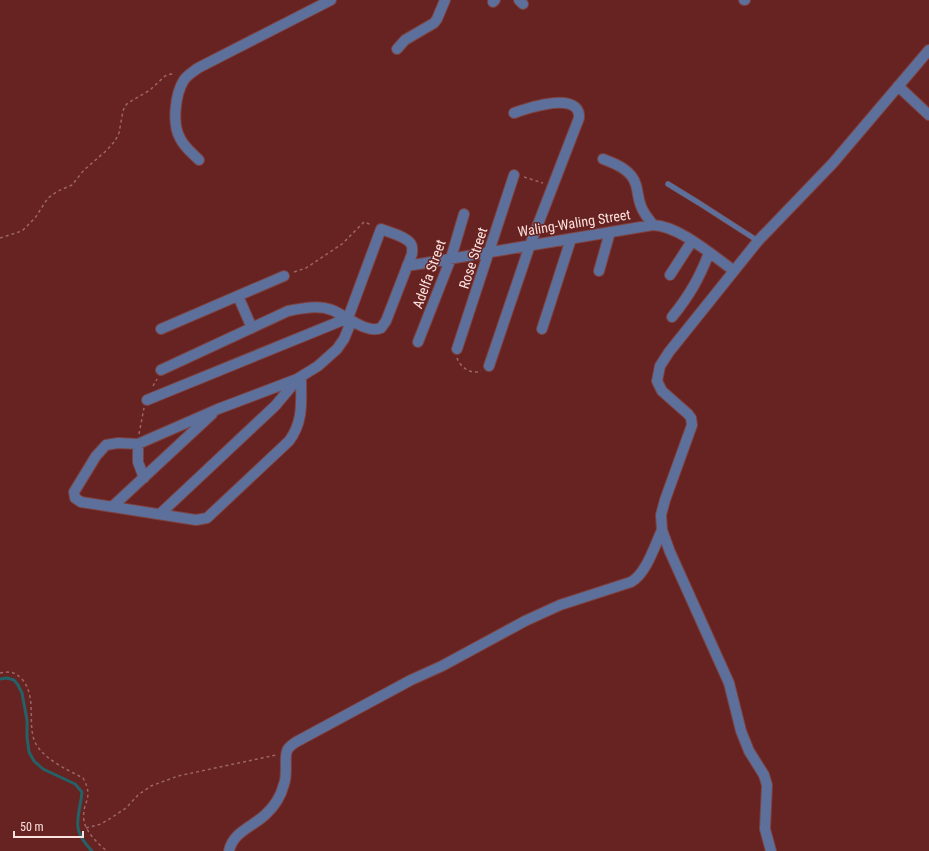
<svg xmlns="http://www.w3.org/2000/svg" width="929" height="851" viewBox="0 0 929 851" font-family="'Roboto Condensed',sans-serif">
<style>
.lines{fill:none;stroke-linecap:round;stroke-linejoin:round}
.stream{stroke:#236268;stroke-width:3}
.lane-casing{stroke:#7f413f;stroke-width:6}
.street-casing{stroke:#7f413f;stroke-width:12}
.path{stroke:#9b6664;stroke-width:1.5;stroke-dasharray:3 3;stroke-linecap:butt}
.lane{stroke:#5c709b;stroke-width:5}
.street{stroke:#5c709b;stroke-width:10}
.labels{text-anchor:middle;stroke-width:3;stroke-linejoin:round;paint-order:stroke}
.street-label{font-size:14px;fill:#fbe1de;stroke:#672321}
</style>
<rect width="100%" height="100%" fill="#672321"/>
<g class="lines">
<path class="stream" d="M0 679 7 678 14 680 18 685 22 693 27 720V737L29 752 34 761 43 769 75 784 82 792C79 820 70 828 92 851"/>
<defs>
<path id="lane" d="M668 184 699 203 758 241"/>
<path id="street" d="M519 0 523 4
M744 0H745
M493 2 495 0
M397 49 405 40 434 23 437 19 445 0
M898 86 929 115
M603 159C616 164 632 170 636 185 638 192 638 199 641 206 643 213 649 219 653 225
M199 160C192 153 184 147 180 138 172 124 175 94 184 80 187 75 193 72 198 68L331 0
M407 266 653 225C679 226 712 255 733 270
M599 271 610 232
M670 275 692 241
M238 296 252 328
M672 317C689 296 699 279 709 253
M161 329 284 276
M542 329 571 239
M418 342 451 258 464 214
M457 349 514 175
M489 366 530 245 579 118C579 114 579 110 575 107 563 97 528 108 514 113
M301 377C301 401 304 421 289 441L207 518 196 520 81 502 75 498 74 492 96 456 106 445 118 443 138 444 218 409 297 379 318 366 337 349 344 339 351 322
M147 400 348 318 381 229C389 232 407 237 411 244 413 247 412 250 412 254L386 321 381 328C366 334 345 315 332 310 318 305 303 308 288 311L161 370
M138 444V462L144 478
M112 507 212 414
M161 513 275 406 291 387 297 379
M229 851C233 832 252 827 265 815 274 807 281 796 284 784 288 774 284 758 287 751 288 747 292 745 296 742L411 680 442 666 525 621 560 605 631 582C646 574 655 545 662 530
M771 851 765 829 767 785 764 775 749 751 741 731 729 683 670 552 662 530 661 515 665 500 692 425 691 418 688 414 662 391 657 381 660 366 669 352 758 241 833 163 929 50"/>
</defs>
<use href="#lane" class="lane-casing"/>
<use href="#street" class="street-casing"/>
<path class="path" d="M524 177 543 183
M0 238 22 231 35 218 48 198 58 191 72 185 84 170 107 150 115 141 119 133 123 111 125 106 128 103 150 90 165 76 171 74 175 75
M294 272 306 268 342 244 364 222 372 225
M457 358C460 367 471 375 481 371
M153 386 157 379
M139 434 144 408
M0 673C10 671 15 672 22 679 38 698 26 726 36 744 45 760 68 770 83 778 95 799 81 802 84 821 86 832 98 844 107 851
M86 828 101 824 111 818 126 808 138 795 151 786 178 776 276 755"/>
<use href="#lane" class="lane"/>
<use href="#street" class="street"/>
</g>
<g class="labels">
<g class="street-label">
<text transform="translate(574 223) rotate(-9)" y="5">Waling-Waling Street</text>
<text transform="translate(473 258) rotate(-72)" y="5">Rose Street</text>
<text transform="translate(429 274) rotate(-70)" y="5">Adelfa Street</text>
</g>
</g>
<path d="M14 831v6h69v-6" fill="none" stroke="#fbe1de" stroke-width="2"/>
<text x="20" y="831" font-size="12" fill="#fbe1de" stroke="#672321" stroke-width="3" paint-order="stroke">50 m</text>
</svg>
